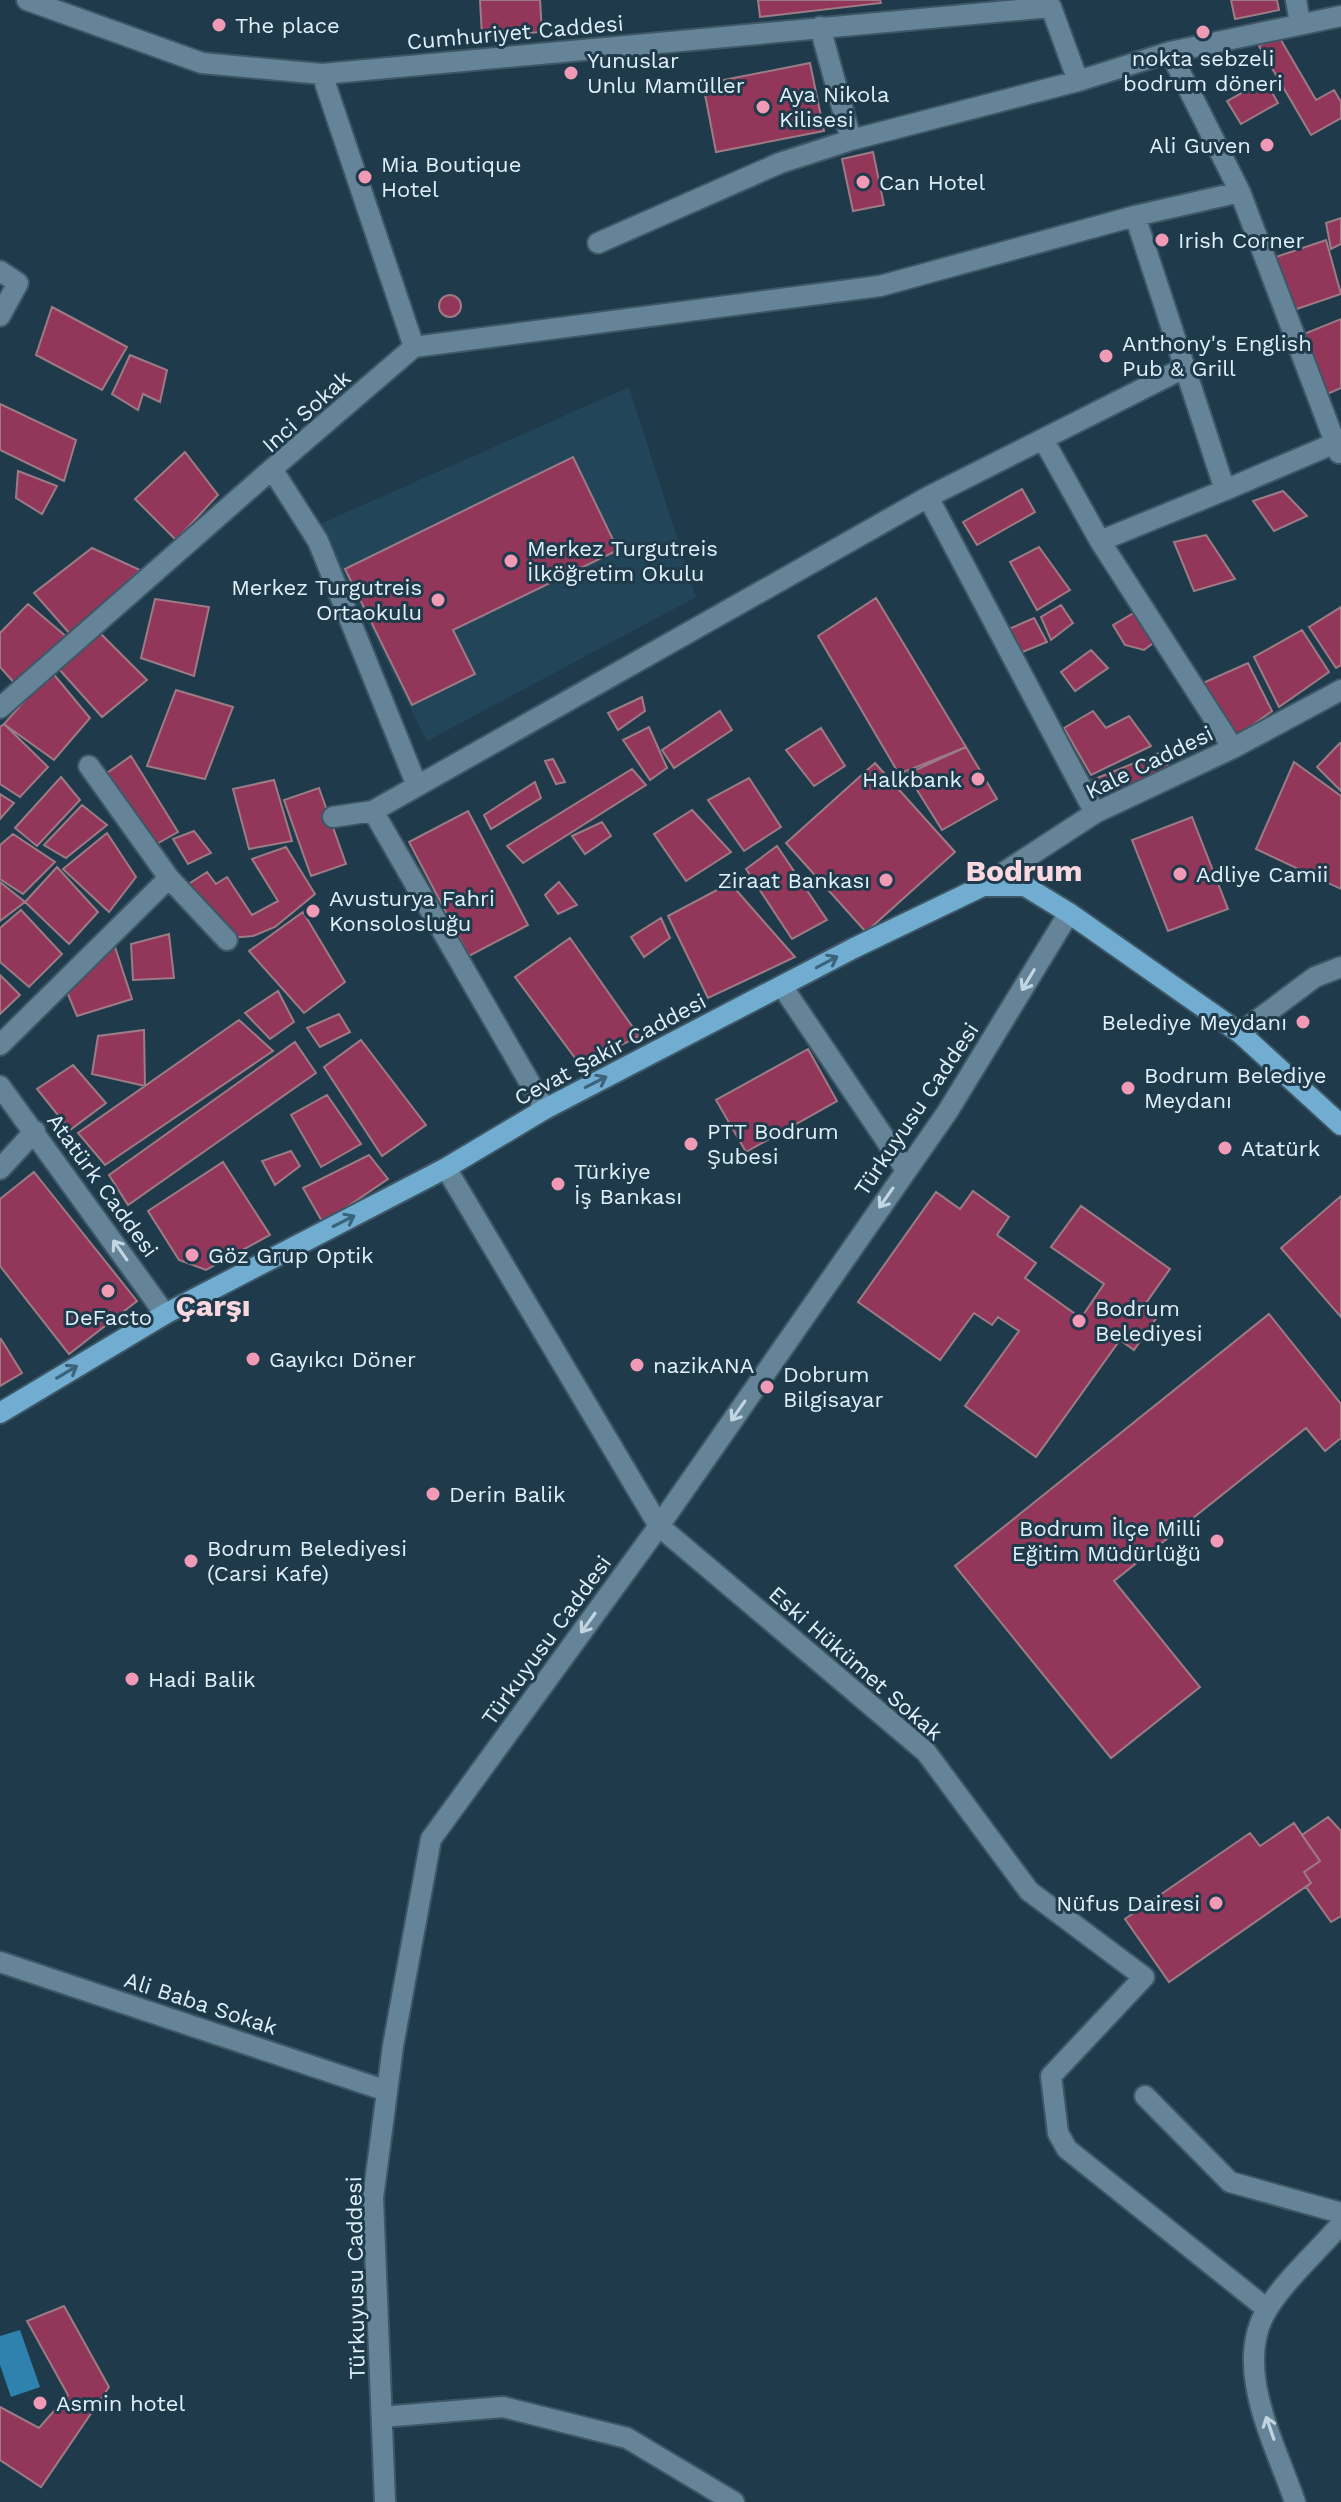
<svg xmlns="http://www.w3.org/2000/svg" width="1341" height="2502" viewBox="0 0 1341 2502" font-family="'Work Sans',sans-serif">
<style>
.built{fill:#22455a}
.water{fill:#2f82ae}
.building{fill:#93375a;stroke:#9d7b85;stroke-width:2}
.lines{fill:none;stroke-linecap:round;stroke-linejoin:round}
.minor-casing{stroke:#3e5766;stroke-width:24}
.major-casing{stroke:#3e5766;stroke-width:24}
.minor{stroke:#668497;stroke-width:20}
.major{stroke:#70add1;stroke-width:20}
.oneway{stroke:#3b637a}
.oneway2{stroke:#c2d5e2}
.poi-dot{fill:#f09ab5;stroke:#1f3b4b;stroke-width:3}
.labels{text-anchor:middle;stroke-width:6;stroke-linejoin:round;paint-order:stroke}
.poi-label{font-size:22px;fill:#e0f0fb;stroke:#1f3b4b;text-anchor:start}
.street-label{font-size:22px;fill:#e0f0fb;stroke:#1f3b4b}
.district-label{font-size:30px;font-weight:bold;fill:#fad8e1;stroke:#1f3b4b}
</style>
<rect width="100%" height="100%" fill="#1f3b4b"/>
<path class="built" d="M629 387 696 597 427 741 318 525Z"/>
<path class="water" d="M20 2330 40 2387 11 2397 0 2365V2336Z"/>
<path class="building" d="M480 0H540L542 32 482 36Z
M758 0H880L881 3 760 17Z
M1231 0H1277L1279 10 1235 19Z
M1278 35 1316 100 1334 90 1341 102V118L1311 135 1259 46Z
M810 63 824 131 716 152 703 84Z
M1265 80 1278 103 1241 124 1227 101Z
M873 152 884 205 853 211 842 159Z
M1341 218V244L1331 249 1326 223Z
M1326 240 1341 294 1288 312 1270 259Z
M439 306a11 11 0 1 1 22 0a11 11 0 1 1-22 0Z
M52 307 127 347 102 390 36 355Z
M1341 319V388L1325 395 1299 336Z
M130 355 167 370 160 402 143 394 138 410 112 394Z
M0 404 76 440 64 481 0 450Z
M185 452 218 495 176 540 135 499Z
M573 457 618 550 453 630 475 674 412 705 345 569Z
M18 471 57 486 42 514 16 498Z
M1022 489 1035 512 977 545 963 522Z
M1283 491 1307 516 1274 531 1253 501Z
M1206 535 1235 579 1194 591 1174 542Z
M1039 547 1070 590 1037 610 1010 562Z
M92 548 140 570 70 634 34 593Z
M876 598 966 747 899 774 818 636Z
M155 599 209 607 194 676 141 658Z
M28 604 68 638 17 686 0 667V633Z
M1061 605 1073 623 1051 640 1041 617Z
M1341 607V665L1336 668 1309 627Z
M1137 611 1156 641 1144 650 1125 645 1113 625Z
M1034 618 1047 642 1020 653 1009 629Z
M1302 630 1329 672 1279 707 1254 657Z
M99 632 147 680 102 717 58 668Z
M1091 650 1108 668 1075 691 1061 672Z
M1248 663 1272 711 1236 737 1203 683Z
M51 671 90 718 54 760 4 724Z
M176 690 233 707 205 779 147 766Z
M642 697 645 711 618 730 608 713Z
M720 711 732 730 674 768 662 750Z
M1093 711 1106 728 1129 716 1151 746 1091 775 1064 728Z
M4 724 48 767 20 797 0 784V727Z
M649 727 667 768 650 780 623 740Z
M821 728 845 766 814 786 786 750Z
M1340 743 1341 744V791L1317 767Z
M966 747 997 799 942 830 907 774Z
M1159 753 1169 767 1105 798 1090 781Z
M131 756 178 832 153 846 104 775Z
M553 759 565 782 556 784 545 761Z
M1294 762 1341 796V889L1256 849Z
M875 763 955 852 866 932 786 843Z
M632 769 646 785 523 863 507 846Z
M61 777 80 800 37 846 15 828Z
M749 778 781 827 744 851 708 800Z
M274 780 292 841 249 849 233 789Z
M535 782 541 798 491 829 484 815Z
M319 788 346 864 311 876 284 800Z
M0 794 14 803 0 819Z
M82 805 107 825 66 858 44 845Z
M692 810 731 852 686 881 654 834Z
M468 811 528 925 469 956 409 842Z
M1192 817 1228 909 1168 931 1132 840Z
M602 822 611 836 585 854 572 836Z
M194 831 211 853 188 864 173 839Z
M107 833 136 877 109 912 63 869Z
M13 834 55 862 23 894 0 879V845Z
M777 846 827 920 792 939 746 869Z
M286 847 315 894 275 927 253 936 230 938 187 885 207 872 216 884 227 877 252 915 278 901 252 859Z
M57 867 98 912 69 944 25 902Z
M0 882 25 902 0 921Z
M559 882 577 905 558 914 545 895Z
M730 883 795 957 708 998 668 916Z
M21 910 62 954 29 987 0 962V928Z
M303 912 345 982 304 1013 249 951Z
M661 918 670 938 644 957 631 937Z
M169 934 174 978 133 980 131 944Z
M570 938 639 1036 581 1066 515 977Z
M114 944 132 999 77 1016 67 992Z
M0 975 20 995 0 1014Z
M278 991 294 1022 270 1039 245 1013Z
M339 1014 350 1032 320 1047 307 1028Z
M239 1020 273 1051 105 1165 78 1133Z
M144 1030 145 1086 92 1074 98 1036Z
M361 1040 426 1125 382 1156 324 1067Z
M295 1042 316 1073 128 1205 109 1175Z
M808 1049 837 1101 746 1152 716 1100Z
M73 1065 106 1103 70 1130 37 1089Z
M327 1095 361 1144 321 1167 291 1115Z
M291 1151 300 1166 275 1185 262 1161Z
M369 1155 388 1179 323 1223 303 1188Z
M223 1162 270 1235 206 1270 179 1260 148 1211Z
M34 1172 137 1301 69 1354 0 1266V1199Z
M973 1191 1009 1217 997 1235 1036 1263 1025 1278 1081 1318 1104 1284 1051 1247 1081 1206 1170 1269 1146 1303 1160 1313 1134 1350 1120 1340 1036 1457 965 1406 1019 1331 998 1317 992 1325 974 1313 940 1360 858 1302 936 1192 960 1209Z
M1341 1196V1317L1281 1248Z
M1269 1314 1341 1404V1438L1325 1451 1306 1428 1114 1581 1200 1687 1111 1758 955 1566Z
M1 1339 22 1373 0 1386V1340Z
M1328 1817 1341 1831V1916L1331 1922 1306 1887 1311 1883 1304 1872 1320 1861 1302 1835Z
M1294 1823 1320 1861 1304 1872 1311 1883 1169 1982 1125 1919 1250 1833 1260 1846Z
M64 2306 109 2387 41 2487 0 2460V2407L39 2428 68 2395 27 2321Z"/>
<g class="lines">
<defs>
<path id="minor" d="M27 0 202 63 322 74 1051 7 1078 81 1170 52 1341 16
M1296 0 1300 23
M820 27 851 140
M1170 52 1240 192 1339 453
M322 74 414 347
M1240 192 1135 216 1225 490 1333 444
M598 243 780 163 851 140 1078 81
M0 271 18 283 0 316
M414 347 880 286 1135 216
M414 347 272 469 318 541 417 786
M1043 439 1100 541
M1225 490 1100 541 1233 748
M0 708 272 469
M89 766 169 878 227 940
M373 811 545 1109
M1095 813 928 497 1184 368
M333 817 373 811 928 497
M983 886 1095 813 1233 748 1341 690
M782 986 906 1170
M1240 1033 1315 977 1341 967
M0 1045 169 878
M0 1086 165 1314
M446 1168 659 1526 926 1752 1029 1891 1144 1977 1051 2076 1058 2133 1067 2149 1267 2309
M0 1169 35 1131
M0 1962 387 2091
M1145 2096 1230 2182 1341 2213
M382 2417 503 2407 627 2438 734 2502
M385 2502 373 2198 393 2046 431 1839 659 1526 948 1111 1069 913
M1295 2502C1276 2445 1231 2366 1268 2308 1287 2278 1318 2251 1341 2224"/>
<path id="major" d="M0 1413 165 1314 446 1168 545 1109 854 948 983 886H1025L1069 913 1240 1033 1341 1125"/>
</defs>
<use href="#minor" class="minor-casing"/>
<use href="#major" class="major-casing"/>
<use href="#minor" class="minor"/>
<use href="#major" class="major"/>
</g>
<defs><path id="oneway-shaft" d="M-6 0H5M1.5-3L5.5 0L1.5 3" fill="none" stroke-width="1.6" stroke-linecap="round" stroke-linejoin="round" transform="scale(2)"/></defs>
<g class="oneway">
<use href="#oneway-shaft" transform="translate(827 962) rotate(-28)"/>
<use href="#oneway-shaft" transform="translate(596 1082) rotate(-27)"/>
<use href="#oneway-shaft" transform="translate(344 1221) rotate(-27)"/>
<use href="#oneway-shaft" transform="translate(67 1372) rotate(-31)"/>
</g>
<g class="oneway2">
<use href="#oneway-shaft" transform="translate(1028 980) rotate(121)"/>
<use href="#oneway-shaft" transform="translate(886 1198) rotate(125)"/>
<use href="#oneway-shaft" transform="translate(120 1250) rotate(-125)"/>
<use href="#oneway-shaft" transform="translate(738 1411) rotate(125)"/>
<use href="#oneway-shaft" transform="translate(588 1623) rotate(126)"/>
<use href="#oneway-shaft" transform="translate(1270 2428) rotate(-109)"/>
</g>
<g class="poi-dot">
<circle cx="219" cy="25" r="8"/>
<circle cx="1203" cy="32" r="8"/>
<circle cx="571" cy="73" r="8"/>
<circle cx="763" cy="107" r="8"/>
<circle cx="1267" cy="145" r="8"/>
<circle cx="365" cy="177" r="8"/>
<circle cx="863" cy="182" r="8"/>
<circle cx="1162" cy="240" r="8"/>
<circle cx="1106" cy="356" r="8"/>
<circle cx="511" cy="561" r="8"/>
<circle cx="438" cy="600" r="8"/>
<circle cx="978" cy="779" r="8"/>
<circle cx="1180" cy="874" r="8"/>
<circle cx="886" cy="880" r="8"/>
<circle cx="313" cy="911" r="8"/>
<circle cx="1303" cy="1022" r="8"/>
<circle cx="1128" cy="1088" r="8"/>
<circle cx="691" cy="1144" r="8"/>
<circle cx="1225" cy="1148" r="8"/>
<circle cx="558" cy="1184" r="8"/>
<circle cx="192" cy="1255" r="8"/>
<circle cx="108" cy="1291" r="8"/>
<circle cx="1079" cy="1321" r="8"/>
<circle cx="253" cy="1359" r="8"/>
<circle cx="637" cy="1365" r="8"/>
<circle cx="767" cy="1387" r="8"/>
<circle cx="433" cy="1494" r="8"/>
<circle cx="1217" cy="1541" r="8"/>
<circle cx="191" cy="1561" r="8"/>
<circle cx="132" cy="1679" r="8"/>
<circle cx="1216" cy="1903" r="8"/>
<circle cx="40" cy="2403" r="8"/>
</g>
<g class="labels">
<g class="poi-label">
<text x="235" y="33">The place</text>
<text x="1203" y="66" text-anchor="middle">nokta sebzeli<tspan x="1203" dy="25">bodrum döneri</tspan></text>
<text x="587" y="68">Yunuslar<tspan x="587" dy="25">Unlu Mamüller</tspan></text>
<text x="779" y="102">Aya Nikola<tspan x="779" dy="25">Kilisesi</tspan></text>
<text x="1251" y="153" text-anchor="end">Ali Guven</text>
<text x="381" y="172">Mia Boutique<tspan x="381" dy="25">Hotel</tspan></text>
<text x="879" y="190">Can Hotel</text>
<text x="1178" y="248">Irish Corner</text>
<text x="1122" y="351">Anthony's English<tspan x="1122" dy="25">Pub &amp; Grill</tspan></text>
<text x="527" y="556">Merkez Turgutreis<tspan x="527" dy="25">İlköğretim Okulu</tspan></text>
<text x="422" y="595" text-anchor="end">Merkez Turgutreis<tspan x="422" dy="25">Ortaokulu</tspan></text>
<text x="962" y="787" text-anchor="end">Halkbank</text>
<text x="1196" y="882">Adliye Camii</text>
<text x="870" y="888" text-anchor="end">Ziraat Bankası</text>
<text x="329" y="906">Avusturya Fahri<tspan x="329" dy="25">Konsolosluğu</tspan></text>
<text x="1287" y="1030" text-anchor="end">Belediye Meydanı</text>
<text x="1144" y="1083">Bodrum Belediye<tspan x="1144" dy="25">Meydanı</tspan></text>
<text x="707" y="1139">PTT Bodrum<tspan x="707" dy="25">Şubesi</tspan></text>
<text x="1241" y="1156">Atatürk</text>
<text x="574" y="1179">Türkiye<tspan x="574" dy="25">İş Bankası</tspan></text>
<text x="208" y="1263">Göz Grup Optik</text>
<text x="1095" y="1316">Bodrum<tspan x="1095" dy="25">Belediyesi</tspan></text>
<text x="108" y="1325" text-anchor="middle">DeFacto</text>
<text x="269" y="1367">Gayıkcı Döner</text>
<text x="653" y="1373">nazikANA</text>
<text x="783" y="1382">Dobrum<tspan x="783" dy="25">Bilgisayar</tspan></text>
<text x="449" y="1502">Derin Balik</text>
<text x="1201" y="1536" text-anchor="end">Bodrum İlçe Milli<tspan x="1201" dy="25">Eğitim Müdürlüğü</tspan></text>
<text x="207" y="1556">Bodrum Belediyesi<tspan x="207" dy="25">(Carsi Kafe)</tspan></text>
<text x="148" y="1687">Hadi Balik</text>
<text x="1200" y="1911" text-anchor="end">Nüfus Dairesi</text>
<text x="56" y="2411">Asmin hotel</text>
</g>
<g class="street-label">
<text transform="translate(515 32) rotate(-5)" y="8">Cumhuriyet Caddesi</text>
<text transform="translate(306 411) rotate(-42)" y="8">Inci Sokak</text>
<text transform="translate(1149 762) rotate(-26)" y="8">Kale Caddesi</text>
<text transform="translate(610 1049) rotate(-28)" y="8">Cevat Şakir Caddesi</text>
<text transform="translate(916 1109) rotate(-56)" y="8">Türkuyusu Caddesi</text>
<text transform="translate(103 1185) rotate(54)" y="8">Atatürk Caddesi</text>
<text transform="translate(546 1640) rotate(-54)" y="8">Türkuyusu Caddesi</text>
<text transform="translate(856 1663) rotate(41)" y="8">Eski Hükümet Sokak</text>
<text transform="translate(201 2003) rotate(18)" y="8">Ali Baba Sokak</text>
<text transform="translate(355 2278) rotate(-91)" y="8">Türkuyusu Caddesi</text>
</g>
<g class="district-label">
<text x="1024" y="881">Bodrum</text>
<text x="213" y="1316">Çarşı</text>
</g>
</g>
</svg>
